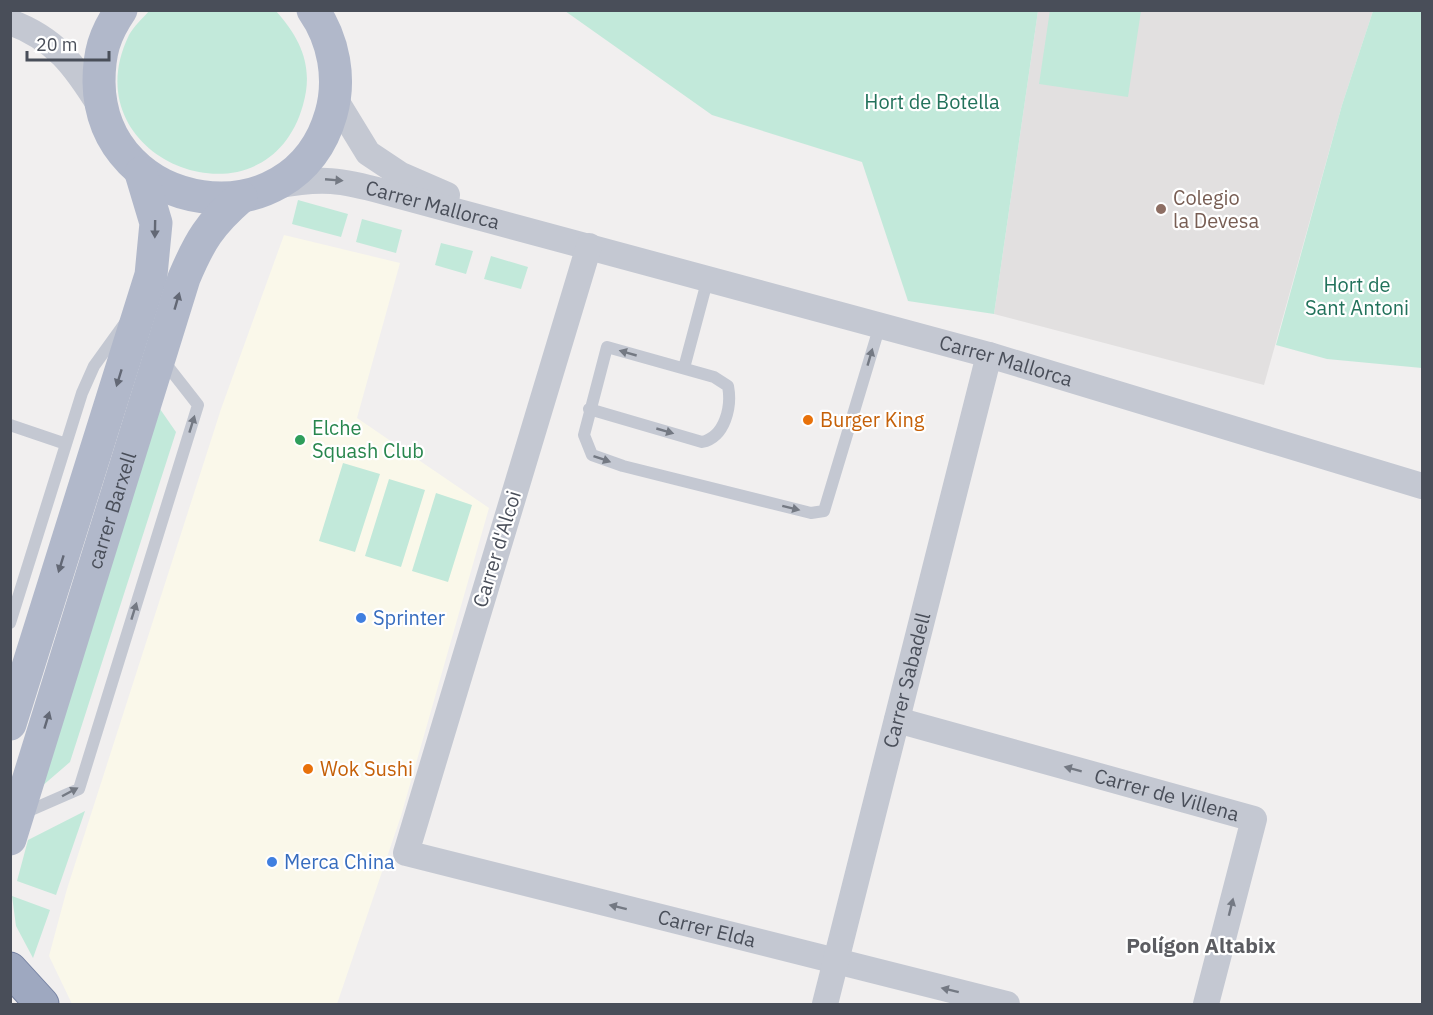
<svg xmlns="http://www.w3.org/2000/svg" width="1433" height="1015" viewBox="0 0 1433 1015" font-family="'IBM Plex Sans',sans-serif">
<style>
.commercial{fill:#faf8ea}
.education{fill:#e2e0e0}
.green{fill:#c2e9da}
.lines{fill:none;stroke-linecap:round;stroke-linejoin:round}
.trunk-casing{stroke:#7783a3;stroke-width:35}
.service{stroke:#c4c8d2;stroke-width:12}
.minor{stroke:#c4c8d2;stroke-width:26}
.primary{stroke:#b1b8ca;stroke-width:33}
.trunk{stroke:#9ea8c0;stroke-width:33}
.oneway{fill:#747983}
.oneway2{fill:#636875}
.education-dot{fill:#8d6e63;stroke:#fff;stroke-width:2}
.food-dot{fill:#e8710a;stroke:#fff;stroke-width:2}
.leisure-dot{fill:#2e9e5b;stroke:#fff;stroke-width:2}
.shop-dot{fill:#3f7fe0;stroke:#fff;stroke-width:2}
.labels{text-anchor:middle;stroke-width:4.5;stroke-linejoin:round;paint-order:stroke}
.park-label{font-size:20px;fill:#22725b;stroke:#fff}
.education-label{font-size:20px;fill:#785e54;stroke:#fff;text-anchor:start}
.street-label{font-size:20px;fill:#494e59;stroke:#fff}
.food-label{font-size:20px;fill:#c56008;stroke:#fff;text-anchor:start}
.leisure-label{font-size:20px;fill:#27864d;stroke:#fff;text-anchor:start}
.shop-label{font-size:20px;fill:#366cbe;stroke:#fff;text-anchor:start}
.neighbourhood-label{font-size:21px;font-weight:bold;fill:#5c5d62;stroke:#fff}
</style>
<rect width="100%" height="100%" fill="#f1efef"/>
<path class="commercial" d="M284 235 400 263 357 418 489 508 401 816 337 1004H72L49 956 67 889 221 409Z"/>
<path class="education" d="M1038 11H1373L1342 105 1264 385 994 314Z"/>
<path class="green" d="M1050 10 1141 11 1128 97 1039 84Z
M149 11H276C301 39 314 67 303 105 266 237 68 160 129 35 134 26 143 18 149 11Z
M565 11H1038L994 314 908 301 862 162 712 115Z
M1373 11H1422V368L1327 359 1276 345 1342 105Z
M298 200 348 214 341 237 292 224Z
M362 219 402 230 396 253 356 242Z
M441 243 473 251 466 274 435 265Z
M491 256 528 267 521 289 484 279Z
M160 409 176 432 70 762 41 787Z
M343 463 380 474 355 552 319 541Z
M389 479 425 490 401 567 365 556Z
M436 493 472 505 448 582 412 571Z
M85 811 56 895 17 881 28 840Z
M12 896 50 910 33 958 16 926Z"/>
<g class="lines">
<defs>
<path id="trunk" d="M10 969 42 1004"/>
</defs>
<use href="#trunk" class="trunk-casing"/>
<path class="service" d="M684 368 708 278
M589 409 702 442C725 437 732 407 728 386L714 377 607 347 584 435 592 455 623 466 811 513 824 511 880 325
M10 425 66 444
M10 623 82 393 94 366 125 323
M24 813 79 789 198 405 162 359"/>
<g class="minor">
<path d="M10 22C56 39 75 66 100 106"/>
<path d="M335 99 368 153 401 175 447 195"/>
<path id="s1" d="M276 186C322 177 341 180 385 192L989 355 1422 486"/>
<path id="s2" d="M589 246 406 853 1007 1004"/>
<path id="s3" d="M897 720 1254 819 1206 1004"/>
<path id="s4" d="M825 1004 989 355"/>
</g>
<g class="primary">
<path d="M121 10C104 35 99 53 99 82 101 215 294 244 331 114 341 79 334 40 313 10"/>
<path d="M10 724 151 275 156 223 141 173"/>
<path id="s5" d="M10 839 184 278C200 240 210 224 241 197"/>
</g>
<use href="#trunk" class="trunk"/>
</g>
<defs><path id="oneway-solid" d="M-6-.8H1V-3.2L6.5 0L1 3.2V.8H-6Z" transform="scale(1.5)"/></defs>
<g class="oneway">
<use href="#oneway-solid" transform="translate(334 180) rotate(5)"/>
<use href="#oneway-solid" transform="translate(628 353) rotate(-164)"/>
<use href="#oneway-solid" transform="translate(870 357) rotate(-74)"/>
<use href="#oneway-solid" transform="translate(192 424) rotate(-73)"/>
<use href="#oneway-solid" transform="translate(665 431) rotate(16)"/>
<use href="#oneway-solid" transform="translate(602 459) rotate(19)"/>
<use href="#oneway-solid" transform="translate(791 508) rotate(14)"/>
<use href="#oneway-solid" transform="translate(134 611) rotate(-73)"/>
<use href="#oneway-solid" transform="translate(1073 769) rotate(-165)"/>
<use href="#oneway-solid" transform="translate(70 792) rotate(-28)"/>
<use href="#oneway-solid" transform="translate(618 907) rotate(-166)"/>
<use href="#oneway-solid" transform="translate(1231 907) rotate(-76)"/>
<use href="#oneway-solid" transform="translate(950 990) rotate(-166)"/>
</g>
<g class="oneway2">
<use href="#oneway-solid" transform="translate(155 229) rotate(91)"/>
<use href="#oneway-solid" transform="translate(177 301) rotate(-74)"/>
<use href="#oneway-solid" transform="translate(119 378) rotate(107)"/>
<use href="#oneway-solid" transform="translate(61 564) rotate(107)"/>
<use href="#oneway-solid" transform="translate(47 720) rotate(-73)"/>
</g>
<circle class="education-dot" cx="1161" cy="209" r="6"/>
<g class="food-dot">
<circle cx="808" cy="420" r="6"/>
<circle cx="308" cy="769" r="6"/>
</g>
<circle class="leisure-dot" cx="300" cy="440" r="6"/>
<g class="shop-dot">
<circle cx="361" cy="618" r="6"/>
<circle cx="272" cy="862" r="6"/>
</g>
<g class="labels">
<g class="park-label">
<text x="932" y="109">Hort de Botella</text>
<text x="1357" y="292">Hort de<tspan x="1357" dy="23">Sant Antoni</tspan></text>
</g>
<g class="education-label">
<text x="1173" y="205">Colegio<tspan x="1173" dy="23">la Devesa</tspan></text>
</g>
<g class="street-label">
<text dy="7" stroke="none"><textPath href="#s1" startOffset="160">Carrer Mallorca</textPath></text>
<text dy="7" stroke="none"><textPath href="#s1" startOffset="754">Carrer Mallorca</textPath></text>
<text dy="7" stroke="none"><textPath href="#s5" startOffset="344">carrer Barxell</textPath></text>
<text transform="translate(497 549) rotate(-73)" y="7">Carrer d'Alcoi</text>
<text dy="7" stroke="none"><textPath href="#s4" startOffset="334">Carrer Sabadell</textPath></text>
<text dy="7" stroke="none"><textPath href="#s3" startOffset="280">Carrer de Villena</textPath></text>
<text dy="7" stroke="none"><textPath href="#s2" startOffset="944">Carrer Elda</textPath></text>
</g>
<g class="food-label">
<text x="820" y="427">Burger King</text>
<text x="320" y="776">Wok Sushi</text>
</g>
<g class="leisure-label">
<text x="312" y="435">Elche<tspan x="312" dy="23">Squash Club</tspan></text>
</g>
<g class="shop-label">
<text x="373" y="625">Sprinter</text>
<text x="284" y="869">Merca China</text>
</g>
<g class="neighbourhood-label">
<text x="1201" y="953">Polígon Altabix</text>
</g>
</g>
<rect width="1433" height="1015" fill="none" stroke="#494e59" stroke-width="24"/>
<path d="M27 51v9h82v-9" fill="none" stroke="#494e59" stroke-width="3"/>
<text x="36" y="51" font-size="18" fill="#494e59" stroke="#ffffff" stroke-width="4.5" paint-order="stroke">20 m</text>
</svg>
